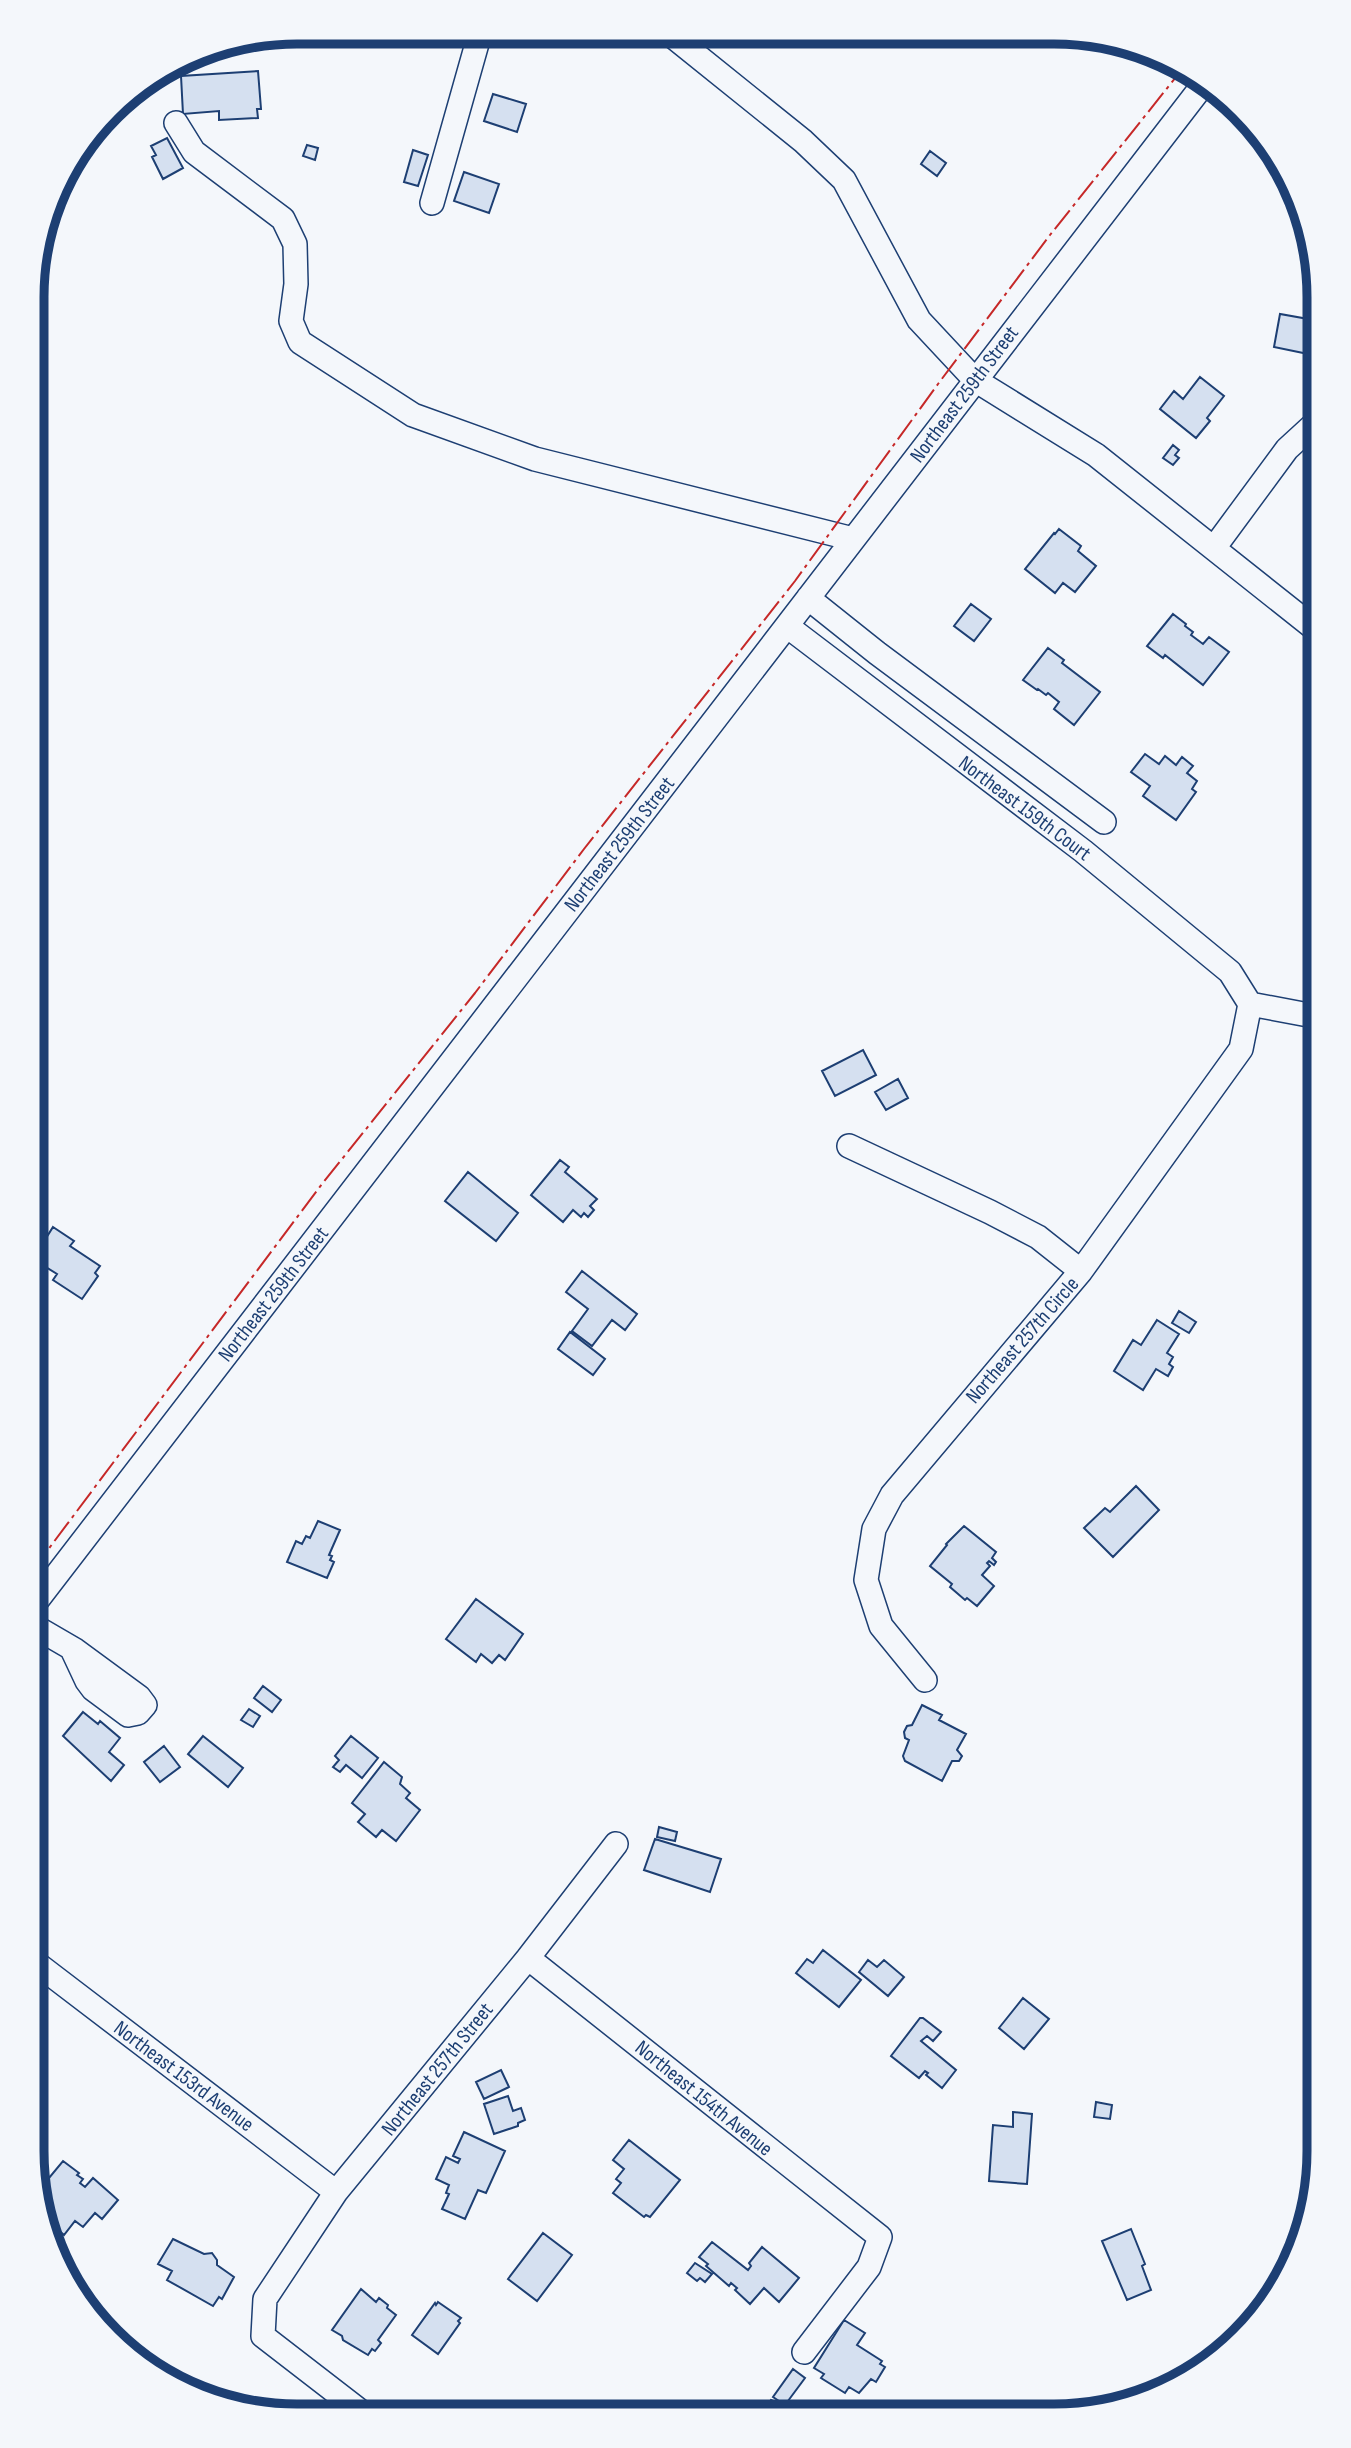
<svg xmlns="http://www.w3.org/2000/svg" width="1351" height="2448" viewBox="0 0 1351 2448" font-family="'Sofia Sans Condensed',sans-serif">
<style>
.building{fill:#d5e0f0;stroke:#1d3f73;stroke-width:2}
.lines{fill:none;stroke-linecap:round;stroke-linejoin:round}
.minor-casing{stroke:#1d3f73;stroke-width:26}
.minor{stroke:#f4f7fb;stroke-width:23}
.power{stroke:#c62828;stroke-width:2;stroke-dasharray:24 5 3.5 5;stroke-linecap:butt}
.labels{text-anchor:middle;stroke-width:5;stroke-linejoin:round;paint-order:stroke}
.street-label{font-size:21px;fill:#1d3f73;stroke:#f4f7fb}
.rim{fill:none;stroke:#1d3f73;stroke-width:9}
</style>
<rect width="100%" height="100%" fill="#f4f7fb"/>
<path class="building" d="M258 71 261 109H257L258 118 219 120V111L183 114 181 76Z
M493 94 526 104 517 132 484 121Z
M167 138 183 168 163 179 152 157 156 155 151 146Z
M307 145 318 148 315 160 303 156Z
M413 150 428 155 418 186 404 182Z
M930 151 946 163 937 176 921 164Z
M464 172 499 184 489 213 454 201Z
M1315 313 1319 314V347L1315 344 1313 355 1274 347 1280 314 1314 320Z
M1200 377 1224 396 1207 418 1210 421 1196 438 1160 409 1174 391 1183 399Z
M1173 445 1179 450 1175 455 1179 458 1173 465 1163 458Z
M1059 529 1081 546 1078 551 1096 566 1075 592 1063 583 1055 593 1025 569 1054 533 1055 534Z
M971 604 991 619 974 641 954 626Z
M1173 614 1186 624 1185 626 1193 632 1191 635 1203 644 1209 637 1229 652 1203 685 1165 655 1163 658 1147 646Z
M1048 648 1064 660 1062 663 1100 692 1074 725 1054 709 1059 702 1048 693 1046 695 1038 689 1037 690 1023 680Z
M1145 754 1159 764 1165 756 1176 765 1182 757 1193 766 1187 773 1197 781 1192 789 1196 792 1176 820 1143 796 1150 786 1131 772Z
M863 1050 876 1075 835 1096 822 1071Z
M898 1079 908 1098 886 1110 875 1092Z
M560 1160 569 1167 565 1172 597 1199 590 1206 594 1210 588 1217 584 1213 581 1217 573 1210 563 1222 531 1195Z
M468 1172 518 1213 496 1241 445 1201Z
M53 1227 74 1241 70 1246 100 1266 95 1273 98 1276 82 1299 53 1280 57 1274 33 1259Z
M582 1271 637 1314 625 1330 612 1320 592 1346 572 1331 588 1309 566 1292Z
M1179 1311 1196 1322 1189 1333 1172 1323Z
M1157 1320 1179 1334 1167 1353 1173 1357 1169 1364 1173 1367 1168 1376 1156 1369 1143 1390 1114 1371 1133 1340 1141 1345Z
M570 1332 605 1359 593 1375 558 1349Z
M1136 1486 1159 1510 1113 1557 1084 1528 1105 1508 1110 1512Z
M318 1521 340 1530 329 1555 332 1556 330 1560 334 1562 327 1578 287 1562 296 1541 302 1544 306 1536 310 1538Z
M964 1526 996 1552 992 1558 996 1562 994 1565 989 1561 987 1563 990 1566 982 1575 994 1586 977 1606 967 1598 965 1600 950 1587 952 1584 930 1566 947 1545 946 1544Z
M476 1599 523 1634 505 1660 499 1655 492 1663 481 1654 476 1662 446 1639Z
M263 1686 281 1700 272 1712 254 1698Z
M922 1705 942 1715 939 1720 966 1734 957 1750 962 1756 959 1761H952L942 1781 905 1761 903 1756 909 1740 905 1738 904 1732 907 1726 912 1725Z
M249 1709 260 1716 253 1727 241 1720Z
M83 1712 98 1724 100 1721 120 1738 109 1752 124 1765 111 1781 63 1736Z
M203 1736 243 1768 228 1787 188 1754Z
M351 1736 378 1758 362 1778 346 1765 340 1772 333 1767 339 1760 335 1756Z
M164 1746 180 1767 160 1782 144 1762Z
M384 1762 402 1777 400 1784 410 1793 406 1798 420 1810 396 1841 382 1830 376 1837 358 1822 365 1814 352 1803Z
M659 1827 677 1832 675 1841 657 1837Z
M655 1839 721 1859 710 1892 644 1870Z
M823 1950 861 1980 839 2007 796 1973 807 1959 813 1963Z
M868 1960 877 1967 884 1960 904 1977 888 1996 859 1972Z
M1023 1998 1049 2019 1024 2049 999 2028Z
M920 2018H923L941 2032 933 2041 927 2036 921 2041 956 2070 942 2088 926 2075 928 2073 925 2071 919 2078 891 2056Z
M501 2070 509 2087 484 2099 476 2082Z
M508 2096 513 2111 521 2108 525 2120 518 2123V2126L494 2134 484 2104Z
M1096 2102 1112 2105 1110 2119 1094 2117Z
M1013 2112 1032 2114 1027 2184 989 2181 993 2125 1013 2127Z
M464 2132 505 2151 486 2193 478 2190 465 2219 442 2209 449 2194 446 2193 449 2185 436 2179 446 2157 458 2163 460 2159 453 2156Z
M629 2140 680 2180 650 2217 646 2215 644 2217 613 2193 621 2183 616 2179 624 2169 613 2160Z
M63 2161 79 2173 77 2175 83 2179 80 2183 85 2187 93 2178 118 2200 102 2219 95 2213 83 2227 75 2221 64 2235 42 2216 41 2207 48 2198 39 2190Z
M1131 2229 1145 2264 1142 2266 1151 2290 1127 2300 1102 2241Z
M543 2233 572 2255 537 2301 508 2279Z
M173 2239 204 2254 212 2253 217 2260V2265L234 2277 222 2299 219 2297 213 2306 167 2280 172 2271 158 2264Z
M712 2242 748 2270 751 2266 749 2263 762 2247 799 2278 779 2302 764 2288 750 2304 735 2290 737 2288 731 2283 729 2286 706 2266 708 2264 699 2257Z
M695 2263 712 2274 705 2282 700 2278 697 2281 687 2273Z
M361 2289 376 2302 379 2298 388 2305 387 2308 396 2315 378 2340 381 2343 375 2351 372 2349 368 2355 343 2340 342 2336 332 2330Z
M438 2302 461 2318 458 2321 460 2323 438 2354 412 2335 435 2303 436 2305Z
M844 2320 865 2333 857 2345 882 2361 880 2364 885 2367 876 2382 871 2379 859 2393 849 2387 845 2393 821 2378 824 2374 814 2368Z
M793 2369 805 2378 785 2405 773 2397Z
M771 2400 785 2406 783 2409 791 2416H759Z"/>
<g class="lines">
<defs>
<path id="minor" d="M670 34 803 141 844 180 919 320 975 380 1096 455 1319 632
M176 123 194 152 283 219 295 244 296 284 291 321 300 342 413 415 535 459 853 539
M432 203 480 33
M1214 548 1287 449 1311 427
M808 598 877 653 1104 822
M787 626 1083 851 1230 972 1250 1004
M1250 1004 1319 1017
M849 1146 990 1212 1038 1237 1081 1271
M32 1607 1206 81
M32 1625 75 1650 139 1697 145 1705 138 1713 128 1715 93 1689 87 1681 72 1649
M925 1680 881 1626 866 1580 874 1529 892 1495 1081 1271 1241 1049 1250 1004
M528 1958 880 2237 869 2267 804 2352
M32 1960 336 2192
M364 2414 263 2336 265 2299 336 2192 528 1958 616 1844"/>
</defs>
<use href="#minor" class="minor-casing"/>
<use href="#minor" class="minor"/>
<path class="power" d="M32 1571 322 1184 475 993 584 849 795 581 938 384 1050 235 1184 67"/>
</g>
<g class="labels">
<g class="street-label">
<text transform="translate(964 394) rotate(-53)" y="7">Northeast 259th Street</text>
<text transform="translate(1025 808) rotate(37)" y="7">Northeast 159th Court</text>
<text transform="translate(619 844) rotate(-52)" y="7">Northeast 259th Street</text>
<text transform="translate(273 1294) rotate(-52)" y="7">Northeast 259th Street</text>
<text transform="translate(1022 1340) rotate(-49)" y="7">Northeast 257th Circle</text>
<text transform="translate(437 2069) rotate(-51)" y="7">Northeast 257th Street</text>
<text transform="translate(184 2076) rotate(37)" y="7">Northeast 153rd Avenue</text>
<text transform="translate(704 2098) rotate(39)" y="7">Northeast 154th Avenue</text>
</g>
</g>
<path d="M0 0H1351V2448H0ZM297 44H1054A253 253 0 0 1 1307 297V2151A253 253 0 0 1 1054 2404H297A253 253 0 0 1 44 2151V297A253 253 0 0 1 297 44Z" fill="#f4f7fb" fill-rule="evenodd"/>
<path class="rim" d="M297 44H1054A253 253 0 0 1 1307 297V2151A253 253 0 0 1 1054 2404H297A253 253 0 0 1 44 2151V297A253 253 0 0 1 297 44Z"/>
</svg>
